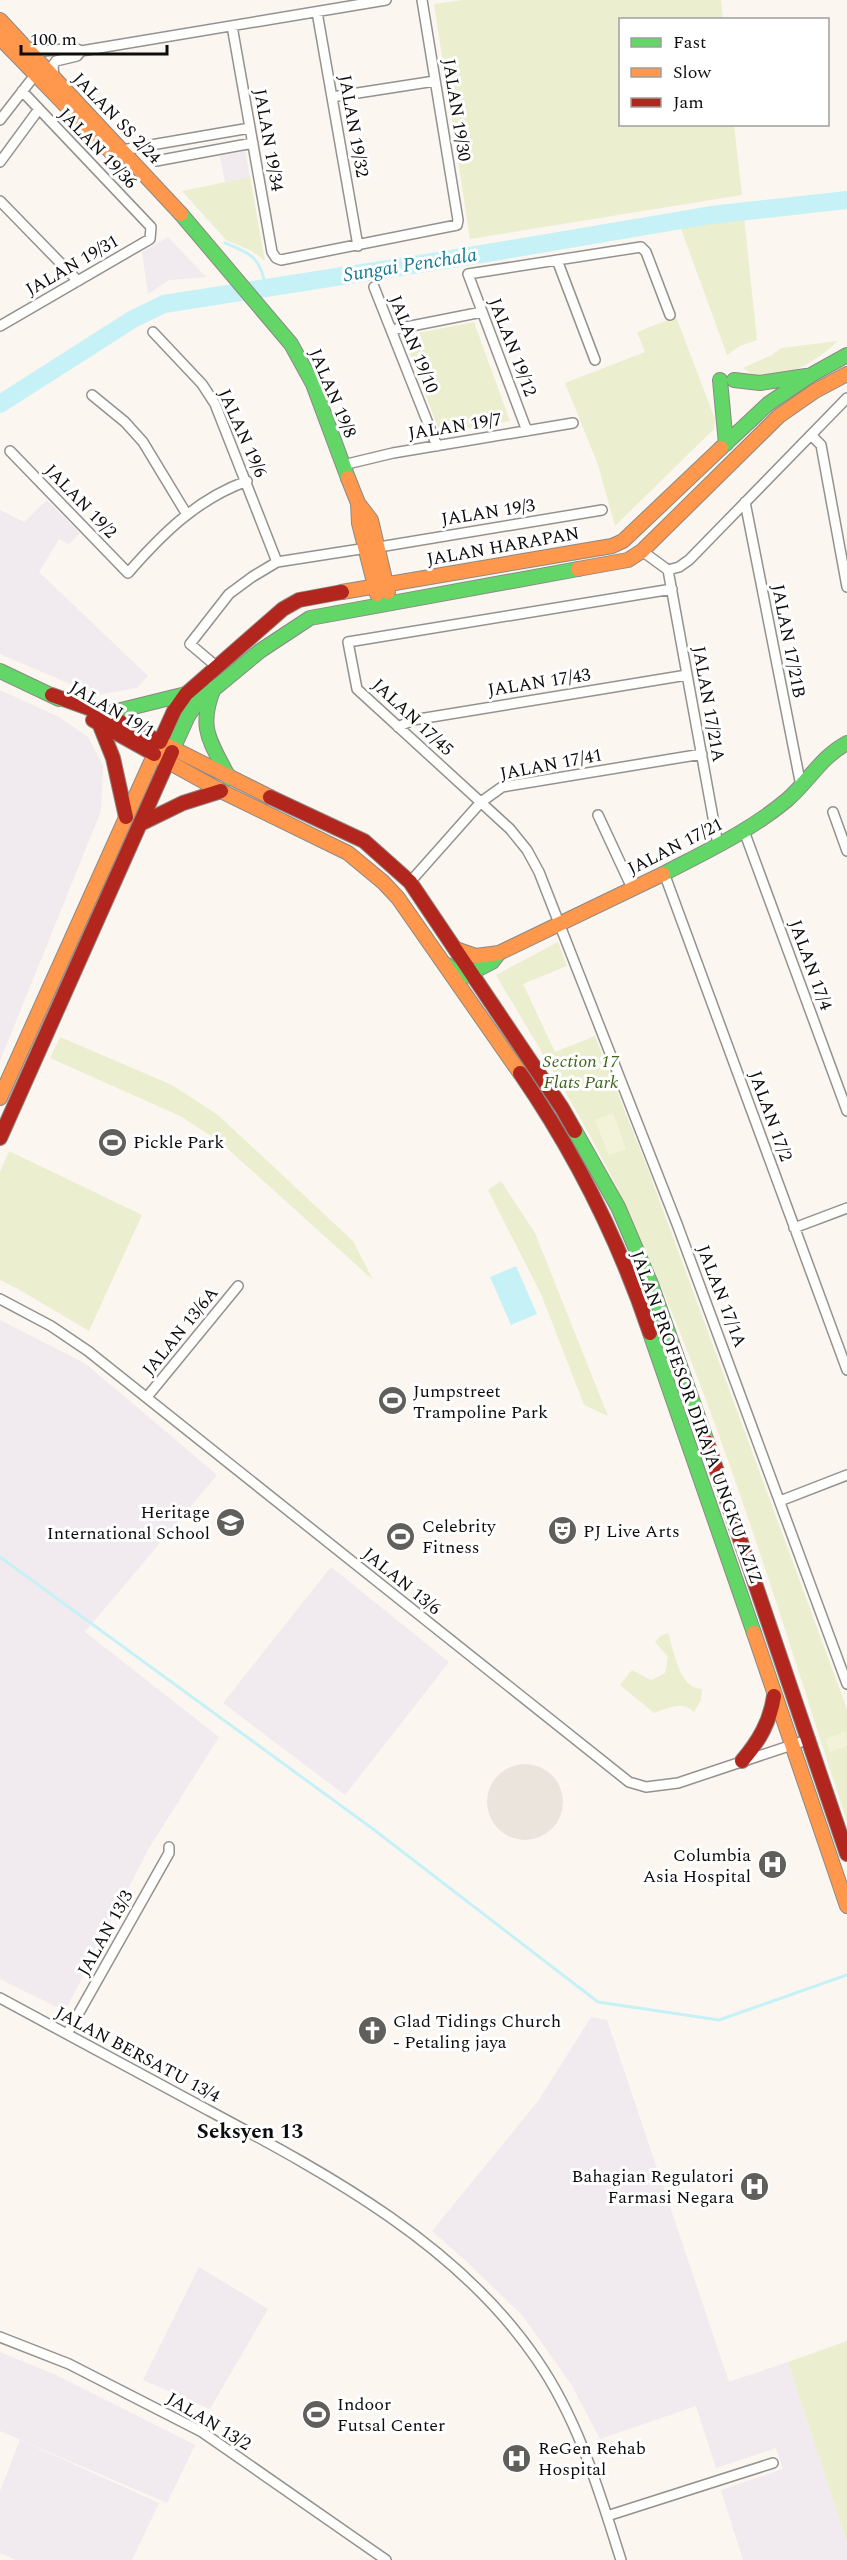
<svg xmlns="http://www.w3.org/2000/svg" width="847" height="2560" viewBox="0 0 847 2560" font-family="Spectral,serif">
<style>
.industrial{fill:#f1eaee}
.green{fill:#ebefd0}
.pitch{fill:#f3f3d9}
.plaza{fill:#ebe4dc}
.water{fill:#c6f1f6}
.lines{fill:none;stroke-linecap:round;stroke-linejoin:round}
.stream{stroke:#c6f1f6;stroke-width:3}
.river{stroke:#c6f1f6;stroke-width:18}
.street-casing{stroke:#94928f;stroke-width:12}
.fast-casing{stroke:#8b8986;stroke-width:16}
.slow-casing{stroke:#8b8986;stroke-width:16}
.jam-casing{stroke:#8b8986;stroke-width:16}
.street{stroke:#fefefd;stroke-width:9}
.fast{stroke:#63d668;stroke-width:14}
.slow{stroke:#ff974d;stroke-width:14}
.jam{stroke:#b3261e;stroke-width:14}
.labels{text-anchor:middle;stroke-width:6;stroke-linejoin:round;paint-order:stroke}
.street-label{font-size:18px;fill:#0d0d0d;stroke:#fff}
.park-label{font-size:18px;font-style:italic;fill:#3e661b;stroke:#fff}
.poi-label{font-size:18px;fill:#0d0d0d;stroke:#fff;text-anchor:start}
.water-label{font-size:20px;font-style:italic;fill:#127c94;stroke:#fff}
.quarter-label{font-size:21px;font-weight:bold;fill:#0d0d0d;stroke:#fff}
</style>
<rect width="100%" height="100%" fill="#fbf6f0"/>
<path class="industrial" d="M245 151 250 177 225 182 220 156Z
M168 237 206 277 169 280 148 294 142 252Z
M47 500 80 533 69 544 59 539 39 572 148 676 137 688 96 695 0 654V510L24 522Z
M0 690 59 717 88 737 103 765 101 811 0 1061Z
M0 1320 86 1364 217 1475 85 1632 219 1737 149 1848 65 2011 0 1979Z
M331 1567 449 1662 345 1795 223 1703Z
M591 2017 607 2020 729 2382 788 2362 847 2542V2560H743L721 2490 783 2469 776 2448 716 2468 696 2406 600 2439 571 2384 522 2315 466 2261 432 2231 539 2100Z
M199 2267 268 2309 210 2409 143 2380Z
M0 2352 58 2376 195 2445 167 2503 0 2431Z
M20 2440 159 2503 132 2560H16L0 2553V2491Z"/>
<path class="green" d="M463 0H721L723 19 620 20V124L734 125 742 195 470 239 434 4Z
M250 177 265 261 252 251 226 240 182 191Z
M744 217 757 340 740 346 727 355 680 226Z
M676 317 715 419 714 429 615 526 598 465 565 383 645 352 637 332Z
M474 322 510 421 440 433 403 336Z
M838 341C817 361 772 391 743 368L772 355 781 348Z
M558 942 567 966 523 984 555 1052 595 1036 649 1172 847 1709V1822C780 1616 718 1406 627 1209 590 1128 541 1052 496 975Z
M60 1037 172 1085 218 1115 353 1241 373 1280 219 1141 180 1116 50 1058Z
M9 1151 142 1215 89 1331 18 1289 0 1280V1172Z
M501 1181 535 1233 608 1416 584 1405 541 1294 488 1190Z
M668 1633C674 1650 679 1689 702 1689L701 1700 694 1712C681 1700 669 1708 654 1713L620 1685 632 1670 651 1680 665 1673 668 1657 655 1642 660 1636Z
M847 2341V2542L788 2362Z"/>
<path class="pitch" d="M613 1113 626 1149 609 1155 595 1120Z
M846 1731 847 1746 830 1752 825 1739Z"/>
<path class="plaza" d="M487 1802a38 38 0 1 1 76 0a38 38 0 1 1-76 0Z"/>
<path class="water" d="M516 1266 537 1314 511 1325 490 1277Z"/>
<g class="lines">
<path class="stream" d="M225 243C253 255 260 257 266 288
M0 1557 373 1829 598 2002 719 2020 847 1975"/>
<path class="river" d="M0 404 133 319 164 304 470 256 711 215 847 200"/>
<defs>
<path id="street" d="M317 12 358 246
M232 26 272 252 276 258 281 260 457 225 458 220 422 0
M27 47 44 51 75 48 81 51
M54 77 53 65 56 61 77 56 81 51 386 0
M332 97 435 81
M0 120 35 75
M122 150 250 128
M156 161 253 143
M0 162 39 109
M0 201 78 281
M557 260 595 360
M374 287 437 446
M0 326 150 239 151 227 22 91
M391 330 482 312
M153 332 202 384 215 404 277 562
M92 395 125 422 143 442 186 513
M527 431 468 274 641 247 646 252 670 315
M811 435 821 445 847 587
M10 451 128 573C162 534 197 499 247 481
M343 465 393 453 573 423
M745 502 801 786
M379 547 602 510
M642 551 668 570 679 567 689 560 847 398
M668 570 718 845
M672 589 348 642 357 689 510 829 527 850 539 872 677 1224 847 1684
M216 666 190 644 229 594 252 577 277 562 367 548
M398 727 413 720 687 675
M833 812 847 851
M598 815 632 888
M744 831 847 1111
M664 873 847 1370
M410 882 481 802 502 787 702 754
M794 1228 847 1208
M0 1299 51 1326 88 1351 629 1782 646 1787 678 1783 810 1739
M147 1397 238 1286
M780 1501 847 1475
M0 1998C68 2035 136 2071 204 2108 325 2173 458 2243 537 2360 579 2421 599 2491 621 2560
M67 2034 169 1853V1847
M0 2337 69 2364 202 2432 386 2560
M607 2516 773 2463"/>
<path id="fast" d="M181 214 291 344 313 384 348 478
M720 380 726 444
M734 380 760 383 806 376
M721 448 768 404 811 375 847 355
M0 671 59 699
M214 688C197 729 211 742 229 778
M105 714 186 694
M173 749 188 716 197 703 260 651 310 618 578 569
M663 874C705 852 750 831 787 800 808 782 822 756 847 743
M447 965 463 977 492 962 499 953
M575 1131 618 1207 651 1284 707 1442
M650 1333 754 1633"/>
<path id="slow" d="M0 20 181 214
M0 38 111 152
M348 478 358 503 371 520 388 592
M358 503 359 523 377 594
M578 569 628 560 642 551 779 416 815 391 847 374
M342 592 612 546 623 541 721 448
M154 754 221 791 348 853 383 882 398 898 520 1073
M456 949 476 956 499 953 663 874
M0 1098 160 742 270 797
M754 1633 847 1906"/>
<path id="jam" d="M52 695 105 714 160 742 174 711 186 694 283 609 299 600 342 592
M93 720 154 754
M99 723 113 758 126 817
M270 797 364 841 410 882 562 1108 575 1131
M140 824 183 803 221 791
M520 1073C575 1153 619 1241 650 1333
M0 1138 172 752
M707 1442 847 1854
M742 1761C759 1741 770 1722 774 1696"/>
</defs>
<use href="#street" class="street-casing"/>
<use href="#fast" class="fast-casing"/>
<use href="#slow" class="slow-casing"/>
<use href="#jam" class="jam-casing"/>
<use href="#street" class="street"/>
<use href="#fast" class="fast"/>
<use href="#slow" class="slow"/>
<use href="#jam" class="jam"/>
</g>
<defs>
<symbol id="stadium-disc" viewBox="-11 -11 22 22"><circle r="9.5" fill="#605f5c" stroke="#fff"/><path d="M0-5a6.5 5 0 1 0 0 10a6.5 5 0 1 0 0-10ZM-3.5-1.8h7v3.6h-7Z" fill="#fff"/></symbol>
<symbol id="school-disc" viewBox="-11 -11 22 22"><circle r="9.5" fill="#605f5c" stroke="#fff"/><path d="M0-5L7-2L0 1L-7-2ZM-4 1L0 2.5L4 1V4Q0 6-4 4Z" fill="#fff"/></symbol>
<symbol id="theatre-disc" viewBox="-11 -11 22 22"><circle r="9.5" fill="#605f5c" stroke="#fff"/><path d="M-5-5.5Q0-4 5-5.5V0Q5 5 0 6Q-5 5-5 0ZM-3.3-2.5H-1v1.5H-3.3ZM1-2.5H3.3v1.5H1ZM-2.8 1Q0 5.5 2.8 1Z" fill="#fff"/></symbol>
<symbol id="hospital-disc" viewBox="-11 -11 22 22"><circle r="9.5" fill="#605f5c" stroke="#fff"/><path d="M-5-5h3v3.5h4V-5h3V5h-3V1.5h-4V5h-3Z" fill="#fff"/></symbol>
<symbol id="church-disc" viewBox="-11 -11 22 22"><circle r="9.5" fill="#605f5c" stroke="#fff"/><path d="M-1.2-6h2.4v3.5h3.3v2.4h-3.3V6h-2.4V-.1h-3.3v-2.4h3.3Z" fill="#fff"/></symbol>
</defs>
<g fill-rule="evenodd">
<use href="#stadium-disc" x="96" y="1126" width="33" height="33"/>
<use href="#stadium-disc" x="376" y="1384" width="33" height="33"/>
<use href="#school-disc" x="214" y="1506" width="33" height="33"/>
<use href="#theatre-disc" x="546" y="1514" width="33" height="33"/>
<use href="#stadium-disc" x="384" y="1520" width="33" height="33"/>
<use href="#hospital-disc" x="756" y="1848" width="33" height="33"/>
<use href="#church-disc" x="356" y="2014" width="33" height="33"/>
<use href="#hospital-disc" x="738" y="2170" width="33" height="33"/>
<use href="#stadium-disc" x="300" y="2398" width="33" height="33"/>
<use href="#hospital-disc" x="500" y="2442" width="33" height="33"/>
</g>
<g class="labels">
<g class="street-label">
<text transform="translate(457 110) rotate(81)" y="6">JALAN 19/30</text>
<text transform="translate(117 118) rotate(46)" y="6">JALAN SS 2/24</text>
<text transform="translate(354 126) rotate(80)" y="6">JALAN 19/32</text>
<text transform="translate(269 140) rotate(80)" y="6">JALAN 19/34</text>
<text transform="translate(98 148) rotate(46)" y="6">JALAN 19/36</text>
<text transform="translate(72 265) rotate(-30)" y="6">JALAN 19/31</text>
<text transform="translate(414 344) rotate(68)" y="6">JALAN 19/10</text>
<text transform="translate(513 347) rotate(69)" y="6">JALAN 19/12</text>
<text transform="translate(333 393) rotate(67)" y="6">JALAN 19/8</text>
<text transform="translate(455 426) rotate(-9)" y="6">JALAN 19/7</text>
<text transform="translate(243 433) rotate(66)" y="6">JALAN 19/6</text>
<text transform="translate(81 501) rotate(46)" y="6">JALAN 19/2</text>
<text transform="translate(488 512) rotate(-9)" y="6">JALAN 19/3</text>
<text transform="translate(503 546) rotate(-10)" y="6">JALAN HARAPAN</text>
<text transform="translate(789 641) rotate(79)" y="6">JALAN 17/21B</text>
<text transform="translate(539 682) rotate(-9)" y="6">JALAN 17/43</text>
<text transform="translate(709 704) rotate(80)" y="6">JALAN 17/21A</text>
<text transform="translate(112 709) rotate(30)" y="6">JALAN 19/1</text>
<text transform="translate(413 717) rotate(43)" y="6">JALAN 17/45</text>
<text transform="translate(551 764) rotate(-11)" y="6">JALAN 17/41</text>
<text transform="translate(675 846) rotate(-27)" y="6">JALAN 17/21</text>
<text transform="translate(811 965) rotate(70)" y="6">JALAN 17/4</text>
<text transform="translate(771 1116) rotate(70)" y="6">JALAN 17/2</text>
<text transform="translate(722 1296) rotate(69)" y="6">JALAN 17/1A</text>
<text transform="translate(180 1331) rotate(-51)" y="6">JALAN 13/6A</text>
<text transform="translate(697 1417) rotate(70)" y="6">JALAN PROFESOR DIRAJA UNGKU AZIZ</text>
<text transform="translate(402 1581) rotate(39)" y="6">JALAN 13/6</text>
<text transform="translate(105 1933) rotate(-61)" y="6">JALAN 13/3</text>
<text transform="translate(138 2054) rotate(28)" y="6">JALAN BERSATU 13/4</text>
<text transform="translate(209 2421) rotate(31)" y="6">JALAN 13/2</text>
</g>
<g class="park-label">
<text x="581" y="1067">Section 17<tspan x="581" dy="21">Flats Park</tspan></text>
</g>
<g class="poi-label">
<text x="133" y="1148">Pickle Park</text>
<text x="413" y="1397">Jumpstreet<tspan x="413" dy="21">Trampoline Park</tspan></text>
<text x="210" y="1518" text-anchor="end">Heritage<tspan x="210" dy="21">International School</tspan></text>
<text x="422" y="1532">Celebrity<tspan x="422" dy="21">Fitness</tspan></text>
<text x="583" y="1537">PJ Live Arts</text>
<text x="751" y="1861" text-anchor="end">Columbia<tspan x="751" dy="21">Asia Hospital</tspan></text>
<text x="393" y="2027">Glad Tidings Church<tspan x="393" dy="21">- Petaling jaya</tspan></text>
<text x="734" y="2182" text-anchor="end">Bahagian Regulatori<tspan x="734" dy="21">Farmasi Negara</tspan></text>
<text x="337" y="2410">Indoor<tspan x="337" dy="21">Futsal Center</tspan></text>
<text x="538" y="2454">ReGen Rehab<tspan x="538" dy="21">Hospital</tspan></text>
</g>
<g class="water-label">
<text transform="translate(410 264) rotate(-9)" y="7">Sungai Penchala</text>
</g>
<g class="quarter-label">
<text x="250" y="2138">Seksyen 13</text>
</g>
</g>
<rect x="619" y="18" width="210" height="108" fill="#ffffff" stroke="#9e9e9e" stroke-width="1.5"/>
<rect x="631" y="38" width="30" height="9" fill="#63d668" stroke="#9e9e9e" stroke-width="1.5"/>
<text x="673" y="48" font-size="18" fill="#0d0d0d">Fast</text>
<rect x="631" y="68" width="30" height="9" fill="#ff974d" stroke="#9e9e9e" stroke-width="1.5"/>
<text x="673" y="78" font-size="18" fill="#0d0d0d">Slow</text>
<rect x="631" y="98" width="30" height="9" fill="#b3261e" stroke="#9e9e9e" stroke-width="1.5"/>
<text x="673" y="108" font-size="18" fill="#0d0d0d">Jam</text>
<path d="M21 45v9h146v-9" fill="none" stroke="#0d0d0d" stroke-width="3"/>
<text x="30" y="45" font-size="18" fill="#0d0d0d" stroke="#ffffff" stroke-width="4.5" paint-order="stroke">100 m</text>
</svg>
